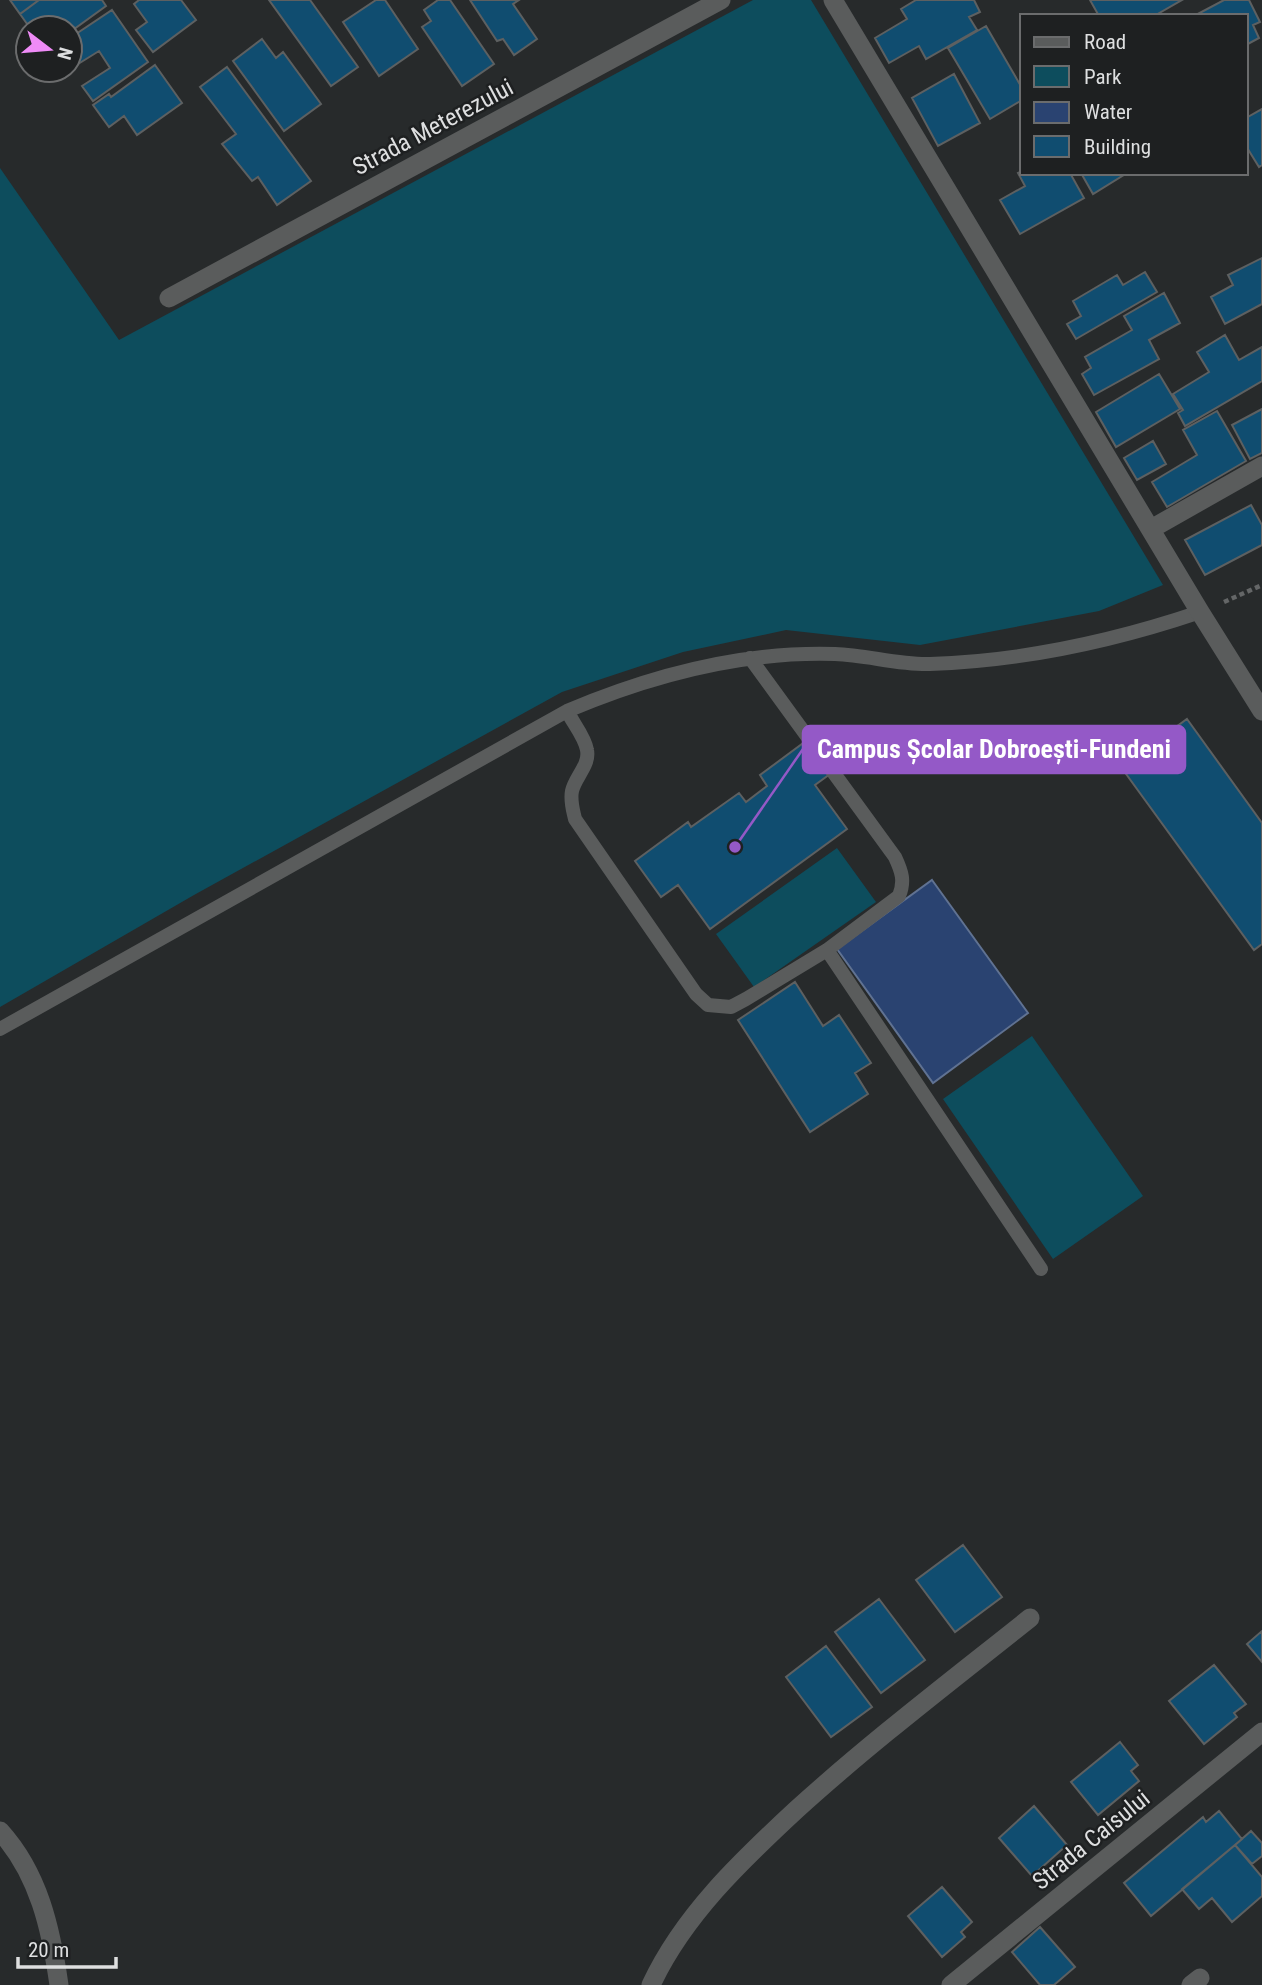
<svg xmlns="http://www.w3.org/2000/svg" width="1262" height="1985" viewBox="0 0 1262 1985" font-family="'Roboto Condensed',sans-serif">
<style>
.green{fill:#0d4d5d}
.water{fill:#2a4371;stroke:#607292;stroke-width:2}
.building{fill:#104d70;stroke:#5d6061;stroke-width:2}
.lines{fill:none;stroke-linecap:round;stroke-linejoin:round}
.path{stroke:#646667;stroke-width:4.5;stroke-dasharray:5 3.5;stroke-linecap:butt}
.service{stroke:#5a5c5c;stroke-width:14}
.minor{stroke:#5a5c5c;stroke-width:19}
.labels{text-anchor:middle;stroke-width:5;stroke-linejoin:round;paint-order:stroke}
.street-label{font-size:24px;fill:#dedfe0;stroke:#1e2021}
.leader{fill:none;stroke:#9459c7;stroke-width:2.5}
.callout-dot{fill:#9459c7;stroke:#1e2021;stroke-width:2.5}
.callout{fill:#9459c7;stroke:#9459c7;stroke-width:2.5}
.callout-label{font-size:26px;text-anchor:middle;font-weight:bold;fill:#fff}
</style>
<rect width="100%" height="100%" fill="#272a2b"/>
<path class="green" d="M753 0H811L1163 585 1099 611 920 645 786 630 683 652 562 692 194 895 0 1007V168L119 340Z
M837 848 876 902 754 987 716 934Z
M1032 1036 1143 1196 1053 1259 943 1099Z"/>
<path class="water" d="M932 880 1028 1013 933 1083 837 949Z"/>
<path class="building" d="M10 0H39L20 14Z
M39 0H102L106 6 70 32V28H30L20 14Z
M139 0H181L196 20 153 52 136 30 147 22 134 4Z
M269 0H310L358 67 331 86Z
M376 0H385L418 49 379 76 343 22Z
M438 0H450L494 64 462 86 422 27 431 21 424 10Z
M470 0H519L513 4 537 39 514 55 503 39 497 41Z
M916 0H974L980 12 969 17 977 30 926 59 919 46 889 63 875 38 907 19 901 9Z
M1090 0H1182L1154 16H1099Z
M1224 0H1249L1260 22 1253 25 1259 38 1246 45V16H1194Z
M112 10 148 62 93 101 82 86 110 68 99 51 70 69V38Z
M986 26 1022 88V100L990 119 948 48Z
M262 39 276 58 283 52 321 104 284 131 233 61Z
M155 65 182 103 137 135 124 116 109 127 93 105 109 94 111 97Z
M227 67 311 181 277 205 258 177 252 181 222 144 236 134 200 87Z
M954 74 980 123 938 146 912 98Z
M1262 109V165L1259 167 1246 146V118Z
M1022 171V173H1070L1084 198 1020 234 1000 200 1025 186 1018 173Z
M1081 173H1127L1093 194Z
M1262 258V304L1225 324 1211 297 1233 285 1228 275Z
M1145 272 1157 292 1076 339 1067 324 1081 316 1073 301 1117 275 1123 285Z
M1164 293 1180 323 1149 340 1159 359 1094 395 1082 374 1091 368 1085 357 1132 330 1124 316Z
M1225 335 1239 360 1262 347V381L1185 426 1178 413 1183 410 1173 394 1209 372 1197 352Z
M1159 374 1180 409 1116 447 1096 412Z
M1262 409V453L1250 459 1232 425Z
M1217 411 1246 461 1167 507 1152 482 1197 455 1183 430Z
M1153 441 1166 464 1137 480 1124 458Z
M1251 505 1262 525V545L1205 575 1185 540Z
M1187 719 1262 823V944L1254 950 1121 767Z
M806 741 830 774 815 785 847 829 710 929 678 885 661 897 635 861 688 822 691 827 739 793 746 802 767 786 760 775Z
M795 982 823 1026 839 1015 871 1063 855 1073 868 1094 810 1132 738 1020Z
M963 1545 1002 1597 955 1632 916 1580Z
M879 1599 925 1660 881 1693 835 1632Z
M1262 1631V1662L1247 1644Z
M826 1646 872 1707 831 1737 786 1677Z
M1214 1665 1246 1704 1234 1713 1237 1717 1204 1744 1169 1701Z
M1120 1742 1138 1765 1131 1771 1139 1781 1098 1815 1071 1782Z
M1034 1806 1067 1845 1032 1876 999 1838Z
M1219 1811 1242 1839 1151 1916 1124 1883 1203 1817 1206 1822Z
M1251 1831 1262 1843V1856L1252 1864 1235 1845Z
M1235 1845 1262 1877V1896L1232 1922 1212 1898 1199 1909 1182 1889Z
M942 1887 972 1922 961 1932 965 1937 942 1957 908 1916Z
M1040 1927 1075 1967 1054 1985H1040L1012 1952Z"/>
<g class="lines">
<path class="path" d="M1224 602 1262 585"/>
<path class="service" d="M567 711C573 723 585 737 587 750 590 765 575 777 572 791 570 801 573 810 575 819L696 994 708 1005 731 1007 746 999 827 950 899 896C905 881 902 872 895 857L750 658
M827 950 1041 1269
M0 1029 567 711C652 675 741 651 835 654 867 655 898 665 930 664 1021 661 1114 641 1200 612"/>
<path class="minor" d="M833 0 1200 612 1262 711
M169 298 721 0
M1151 529 1262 466
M0 1831C39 1874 51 1929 59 1985
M651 1985C683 1916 741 1861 796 1810 871 1742 951 1681 1030 1618
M951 1985 1262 1732
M1191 1985 1200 1978"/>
</g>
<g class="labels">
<g class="street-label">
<text transform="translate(433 127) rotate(-28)" y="8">Strada Meterezului</text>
<text transform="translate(1091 1840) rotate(-39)" y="8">Strada Caisului</text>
</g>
</g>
<path class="leader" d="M735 847L803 749"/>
<circle class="callout-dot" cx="735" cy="847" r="7"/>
<rect class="callout" x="803" y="726" width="382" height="47" rx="7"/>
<g class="callout-label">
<text x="994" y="758">Campus Școlar Dobroești-Fundeni</text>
</g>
<rect x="1020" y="14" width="228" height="161" fill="#1e2021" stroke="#6b6c6d" stroke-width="2"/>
<rect x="1034" y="37" width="35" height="10" fill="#5a5c5c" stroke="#6b6c6d" stroke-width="2"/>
<text x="1084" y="49" font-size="21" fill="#dedfe0">Road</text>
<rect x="1034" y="66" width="35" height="21" fill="#0d4d5d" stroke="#6b6c6d" stroke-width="2"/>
<text x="1084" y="84" font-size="21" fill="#dedfe0">Park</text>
<rect x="1034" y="102" width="35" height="21" fill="#2a4371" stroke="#6b6c6d" stroke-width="2"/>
<text x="1084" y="119" font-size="21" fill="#dedfe0">Water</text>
<rect x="1034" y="136" width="35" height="21" fill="#104d70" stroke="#6b6c6d" stroke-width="2"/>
<text x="1084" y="154" font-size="21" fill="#dedfe0">Building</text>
<g transform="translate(49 49) rotate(106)"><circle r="33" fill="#1e2021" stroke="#6b6c6d" stroke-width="2"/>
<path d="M0-5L12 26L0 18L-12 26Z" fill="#ef8bf7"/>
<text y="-10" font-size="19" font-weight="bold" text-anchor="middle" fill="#dedfe0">N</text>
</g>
<path d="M18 1957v10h98v-10" fill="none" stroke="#dedfe0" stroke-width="3.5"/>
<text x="28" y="1957" font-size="21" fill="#dedfe0" stroke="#1e2021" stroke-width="5" paint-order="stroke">20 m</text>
</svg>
